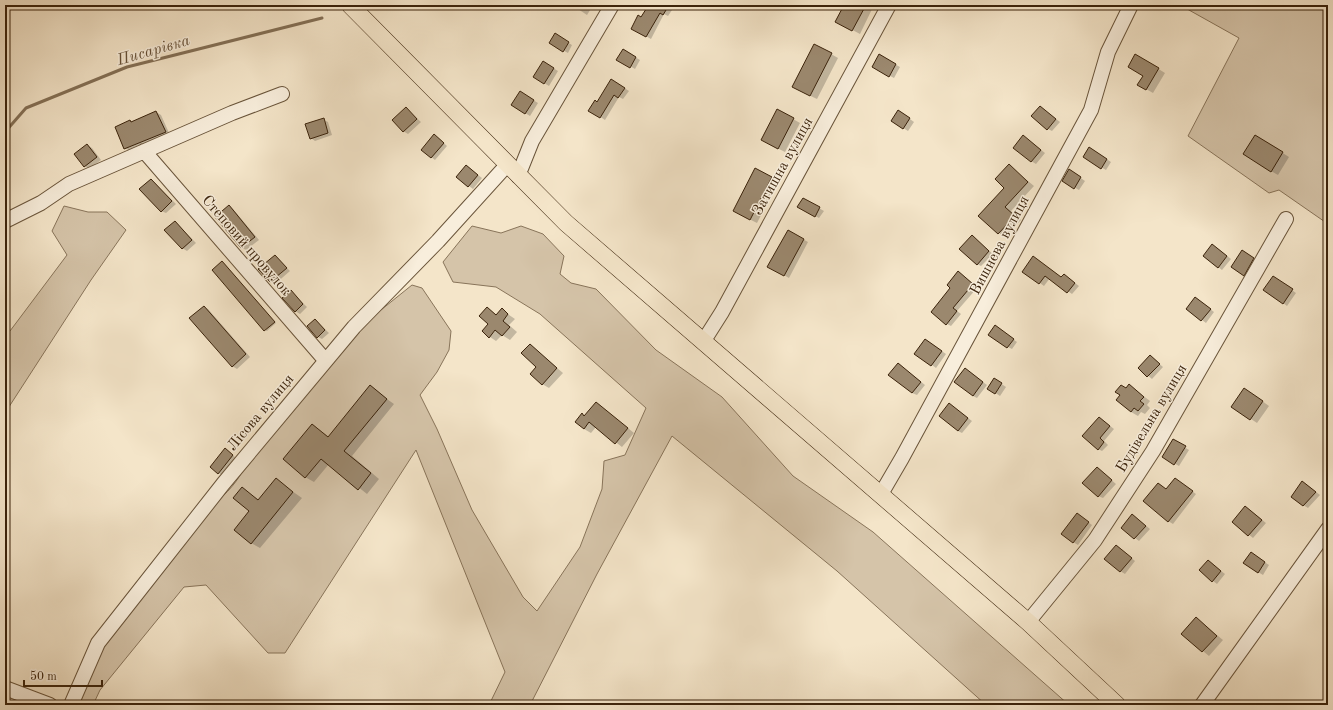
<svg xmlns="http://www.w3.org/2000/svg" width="1333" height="710" viewBox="0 0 1333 710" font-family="'Old Standard TT',serif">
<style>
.green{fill:#d5c4a9;stroke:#88745a}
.shadow{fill:#0003}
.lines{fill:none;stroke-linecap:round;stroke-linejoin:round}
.stream{stroke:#847056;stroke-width:3}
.building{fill:#9b886e;stroke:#3b230b}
.minor-casing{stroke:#69543a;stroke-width:16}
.major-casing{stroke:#3b230b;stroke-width:18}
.minor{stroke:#f8eedc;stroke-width:14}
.major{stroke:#f4e5c9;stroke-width:17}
.labels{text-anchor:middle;stroke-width:3;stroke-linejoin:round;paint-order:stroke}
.street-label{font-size:15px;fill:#3b230b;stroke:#f8eedc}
.water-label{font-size:16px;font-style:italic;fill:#665037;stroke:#f8eedc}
</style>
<rect width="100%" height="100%" fill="#f4e5c9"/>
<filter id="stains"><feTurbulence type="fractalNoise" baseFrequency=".005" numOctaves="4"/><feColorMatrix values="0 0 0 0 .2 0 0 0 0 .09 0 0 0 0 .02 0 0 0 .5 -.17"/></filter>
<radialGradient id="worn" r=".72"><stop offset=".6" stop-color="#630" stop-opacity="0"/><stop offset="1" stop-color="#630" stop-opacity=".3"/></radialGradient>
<path class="green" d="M1180 5H1328V224L1279 190 1269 193 1188 136 1239 38Z
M64 206 88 212H107L126 230 91 280 5 413V330L10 331 67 255 52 231Z
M472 226 501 233 521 226 543 234 564 256 560 274 571 283 596 289 656 350 722 397 793 476 873 532 1069 705H986L837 571 672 436 597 574 530 705H489L505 672 416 450 285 653H268L206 585 184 587 100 690 93 705H76L102 645 218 500C232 489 241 476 248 460L366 322 412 285 422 288 451 331 449 350 437 372 420 395 437 429 472 510 523 597 537 611 580 547 602 489 604 461 625 455 646 408 540 314 496 287 453 282 443 262Z"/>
<path class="shadow" d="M572 5H588L592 7 587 15Z
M650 5H670L674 7 668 16 664 14 651 39 632 28 642 19Z
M845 5H874L860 34 843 25Z
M555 35 572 45 568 53 550 43Z
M623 50 640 60 635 69 618 59Z
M831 54 838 58 817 99 800 91Z
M1136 55 1165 73 1153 93 1139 85 1144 75Z
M880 56 900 67 894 78 873 67Z
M543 62 558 71 549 86 534 77Z
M612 80 629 91 623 99 619 97 605 120 590 110 597 103Z
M520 92 538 103 530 116 512 105Z
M1040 107 1060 122 1052 131 1048 129Z
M406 108 421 122 408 134 403 131Z
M156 112 161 115 170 135 130 151 125 148 130 121 133 123Z
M903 114 914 122 908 131 892 121Z
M793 119 800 123 785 152 769 144Z
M324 120 328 122 332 135 315 141 311 138Z
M438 138 447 146 435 160 431 157Z
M1027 139 1045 153 1036 164 1031 161Z
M1262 140 1289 157 1278 175 1271 171Z
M87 145 92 148 101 160 89 169 85 166 76 154Z
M1089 148 1111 162 1106 170 1084 157Z
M1009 165 1034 186 1011 211 1021 220 1005 237 999 233Z
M466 166 482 178 473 189 457 177Z
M1069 170 1085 181 1079 190 1063 181Z
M772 178 778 182 757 223 741 215Z
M151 180 176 204 166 213 161 211Z
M803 199 824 211 819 218 799 207Z
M229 206 233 209 259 240 246 250 242 248 217 217Z
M175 222 196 243 187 251 182 248Z
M788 231 808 242 789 278 768 266Z
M972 236 993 254 981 266 977 264Z
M1217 248 1231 259 1222 270 1218 267Z
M1247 254 1258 261 1248 277 1244 275Z
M275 256 290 271 275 284 260 269Z
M223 262 276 323 267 331 265 330Z
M1023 271 1062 278 1064 275 1079 286 1072 294 1050 278 1044 286Z
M958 273 977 288 957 311 961 314 951 326 947 324 952 288Z
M1278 280 1296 293 1287 306 1283 303Z
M291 292 307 307 300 314 295 311Z
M1196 298 1214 312 1206 323 1202 320Z
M204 307 208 309 250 357 237 369 232 366Z
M487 308 497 315 502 310 515 319 509 325 517 332 510 340 502 335 496 341 490 337V324Z
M315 320 329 333 322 339 318 337Z
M999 329 1017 342 1012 349 1008 347Z
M930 343 946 354 936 368 916 353Z
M530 345 563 373 549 388 542 384Z
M1150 356 1163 367 1152 379 1139 368Z
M902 367 925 385 917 395 912 393Z
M969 372 987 385 977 398 973 396Z
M994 379 1006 387 1000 396 988 388Z
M1129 385 1150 401 1147 405 1150 408 1145 414 1141 412 1138 416 1131 412 1121 395Z
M370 387 394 404 352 456 379 479 367 494 329 464 314 482 305 477 313 425 329 437Z
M1251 393 1269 406 1257 423 1251 419Z
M597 403 634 433 622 447 596 427 591 433 584 429 585 417Z
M953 407 972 421 962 433 958 431Z
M1100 418 1114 429 1104 441 1108 445 1102 451 1098 449Z
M1173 440 1189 450 1179 466 1163 457Z
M229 452 236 458 222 475 218 473Z
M1101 471 1116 484 1103 498 1098 496Z
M276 480 302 498 260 548 251 543 250 511 243 489 259 500Z
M1179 482 1196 494 1173 524 1168 521 1159 484 1167 490Z
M1303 482 1320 495 1308 508 1303 505Z
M1246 507 1266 523 1253 538 1233 522Z
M1133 515 1150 529 1139 541 1122 528Z
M1081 517 1092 525 1078 545 1073 542Z
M1117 546 1135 561 1125 574 1120 571Z
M1255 556 1269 565 1263 575 1258 572Z
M1208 561 1225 574 1217 584 1213 581Z
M1196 618 1223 640 1209 656 1182 634Z"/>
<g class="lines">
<path class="stream" d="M5 132 26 108 127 67 322 18"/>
</g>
<path class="building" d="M647 5H669L663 15 660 13 646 37 631 29 638 15 641 17 648 6Z
M844 5H866L852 31 835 22Z
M555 33 569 42 563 52 549 43Z
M814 44 832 53 810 96 792 87Z
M623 49 636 57 630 68 616 60Z
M879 54 896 64 889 77 872 67Z
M1135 54 1159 68 1146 90 1137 85 1143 76 1128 67Z
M543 61 554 68 544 84 533 77Z
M611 79 625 88 618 98 614 95 600 118 588 111 595 100 597 102Z
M520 91 534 100 525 114 511 105Z
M1040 106 1056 119 1047 130 1031 116Z
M406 107 417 119 403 132 392 120Z
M777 109 794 118 778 149 761 140Z
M898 110 910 118 903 129 891 121Z
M156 111 166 132 124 149 115 127 130 120 131 122Z
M324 118 328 133 310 139 305 124Z
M434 134 444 143 431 158 421 150Z
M1023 135 1041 150 1031 162 1013 148Z
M1255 135 1283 152 1271 172 1243 154Z
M87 144 97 157 84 167 74 154Z
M1089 147 1107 159 1101 169 1083 157Z
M1009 164 1028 182 1005 207 1015 216 998 234 978 216 1004 188 995 179Z
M466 165 478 175 468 187 456 177Z
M755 168 772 177 750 220 733 211Z
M1069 169 1081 177 1074 189 1062 181Z
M151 179 172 201 161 212 139 189Z
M803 198 820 207 815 217 797 207Z
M229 205 255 237 241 248 215 217Z
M175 221 192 240 182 249 164 230Z
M788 230 804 239 784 276 767 267Z
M972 235 989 251 977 265 959 249Z
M1212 244 1227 256 1218 268 1203 256Z
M1242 250 1254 258 1244 276 1231 267Z
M275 255 287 268 270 282 258 269Z
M1033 256 1061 277 1064 274 1075 283 1067 293 1045 276 1039 284 1022 272Z
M222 261 275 322 264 331 212 270Z
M958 271 973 284 953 308 957 311 946 325 931 312 950 288 947 285Z
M1273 276 1293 289 1283 304 1263 290Z
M291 290 303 304 295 312 282 298Z
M1195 297 1211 309 1201 321 1186 309Z
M204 306 246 354 232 367 189 318Z
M487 307 496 315 502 308 508 314 503 321 510 327 502 336 495 330 489 338 482 331 488 324 479 316Z
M315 319 325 330 317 338 307 326Z
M995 325 1014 339 1007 348 988 335Z
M925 339 942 351 931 366 914 354Z
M530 344 557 368 542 385 530 374 536 367 521 353Z
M1150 355 1160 364 1147 377 1138 368Z
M898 363 921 382 912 393 888 375Z
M965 368 983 382 973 396 954 382Z
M994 378 1002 383 995 394 987 389Z
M1129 384 1144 397 1140 401 1144 404 1138 411 1134 408 1131 412 1116 400 1120 395 1115 392 1121 385 1126 388Z
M370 385 387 399 344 451 371 473 358 490 321 459 305 478 283 459 312 424 328 437Z
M1244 388 1263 401 1250 420 1231 407Z
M596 402 628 428 615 444 589 422 584 429 575 422 582 413 584 416Z
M949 403 968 418 958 431 939 416Z
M1099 417 1110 426 1100 438 1104 442 1098 450 1082 436Z
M1173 439 1186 446 1174 465 1162 457Z
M225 448 233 455 218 474 210 467Z
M1097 467 1112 480 1098 497 1082 483Z
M276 478 293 492 251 544 234 530 249 511 233 498 242 487 258 500Z
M1175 478 1193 491 1168 522 1143 501 1158 483 1166 489Z
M1302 481 1316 492 1303 506 1291 497Z
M1245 506 1262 520 1248 536 1232 522Z
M1077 513 1089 522 1073 543 1061 534Z
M1132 514 1146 526 1134 539 1121 528Z
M1116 545 1132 558 1120 572 1104 559Z
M1251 552 1265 562 1258 573 1243 563Z
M1208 560 1221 571 1212 582 1199 570Z
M1196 617 1217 636 1202 652 1181 634Z"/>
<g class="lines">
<defs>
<path id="minor" d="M144 151 325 360
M518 176 532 141 612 5
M5 221 41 203 69 184 232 113 282 94
M703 342 722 312 889 5
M881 494 902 458 1091 110 1108 52 1131 5
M1028 622 1095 540 1153 451 1286 219
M5 688 50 705
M71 705 98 643 223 484 354 327 438 241 507 165
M1202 705 1328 529"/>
<path id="major" d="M350 5 566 223 1028 622 1117 705"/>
</defs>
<use href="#minor" class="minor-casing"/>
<use href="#major" class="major-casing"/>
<use href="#minor" class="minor"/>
<use href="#major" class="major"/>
</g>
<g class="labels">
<g class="street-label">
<text transform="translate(782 166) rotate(-61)" y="5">Затишна вулиця</text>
<text transform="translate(247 245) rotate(49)" y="5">Степовий провулок</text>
<text transform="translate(999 245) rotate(-62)" y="5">Вишнева вулиця</text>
<text transform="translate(260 412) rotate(-50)" y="5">Лісова вулиця</text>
<text transform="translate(1151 418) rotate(-59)" y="5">Будівельна вулиця</text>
</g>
<g class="water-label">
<text transform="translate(153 49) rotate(-16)" y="6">Писарівка</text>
</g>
</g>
<rect width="1333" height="710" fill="none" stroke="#f4e5c9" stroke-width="20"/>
<rect x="6" y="6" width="1321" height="698" fill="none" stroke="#3b230b" stroke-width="2"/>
<rect x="10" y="10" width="1313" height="690" fill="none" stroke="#3b230b"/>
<path d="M24 680v6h78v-6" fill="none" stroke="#3b230b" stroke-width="2"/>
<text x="30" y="680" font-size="12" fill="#3b230b" stroke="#f8eedc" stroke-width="3" paint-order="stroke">50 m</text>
<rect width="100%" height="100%" filter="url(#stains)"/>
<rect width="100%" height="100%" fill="url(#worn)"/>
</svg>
